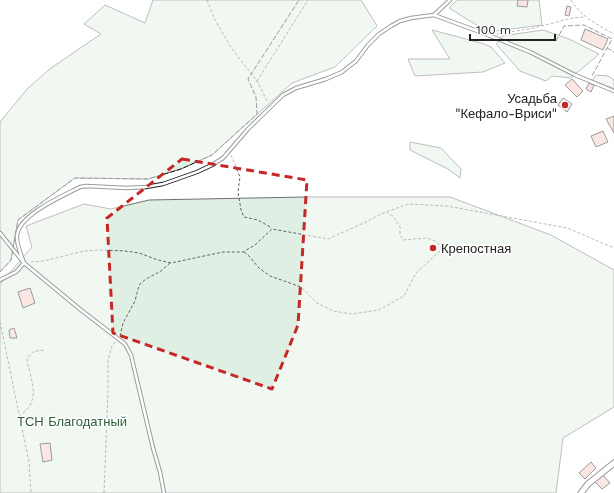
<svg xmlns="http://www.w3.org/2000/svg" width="614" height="493" viewBox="0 0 614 493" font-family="'Work Sans',sans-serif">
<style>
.green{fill:#e0efe3;stroke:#6f6f6f}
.parking{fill:#ededed;stroke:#6f6f6f}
.building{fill:#f3c9c0;stroke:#222}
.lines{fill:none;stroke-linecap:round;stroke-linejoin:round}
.service-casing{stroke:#222;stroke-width:4.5}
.minor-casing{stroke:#222;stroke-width:7}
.path{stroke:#646464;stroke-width:1;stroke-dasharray:3 2;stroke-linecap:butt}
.service{stroke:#fff;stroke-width:2.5}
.minor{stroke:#fff;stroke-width:5}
.fence{stroke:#222;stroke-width:1;stroke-dasharray:5 2;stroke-linecap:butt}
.marked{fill:none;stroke:#c62828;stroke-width:3;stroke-dasharray:8 5;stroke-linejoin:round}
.poi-dot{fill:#c62828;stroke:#fff;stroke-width:1.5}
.labels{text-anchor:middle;stroke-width:3;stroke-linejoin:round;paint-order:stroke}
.poi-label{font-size:13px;fill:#222;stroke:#fff;text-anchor:end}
.park-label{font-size:13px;fill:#2f5e38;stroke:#fff}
</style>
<rect width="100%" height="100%" fill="#fff"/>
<path class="green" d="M153 0H361L377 26 335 67 292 83 212 155 181 169 148 179 75 178 18 220 11 260 0 272V122L28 88 51 68 101 34 84 24 105 5 145 23Z
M457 0H539L542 25 488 32 449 8Z
M432 30 481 43 491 47 505 63 483 72 415 76 408 59H450Z
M543 30 569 39 599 54 571 78 552 76 546 81 520 71 496 44 502 36Z
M410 142 441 148 461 169 460 178 448 169 410 150Z
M306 197H450L551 235 614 270V407L563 438 556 493H0V284L32 247 26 226 84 204 111 209 149 200Z"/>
<path class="parking" d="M596 75 608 76 614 80V89L592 81Z"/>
<path class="building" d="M518 0H528L527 7 517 6Z
M567 6 571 7 569 16 565 15Z
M585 29 608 39 603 50 581 40Z
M572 79 583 91 577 97 565 85Z
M589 83 594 85 591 92 586 89Z
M563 98 572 104 567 112 558 105Z
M614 116V133L606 119Z
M603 131 608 142 596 147 591 136Z
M30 288 35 303 23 308 18 292Z
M14 328 17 338H10L9 330Z
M50 443 52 460 43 462 40 444Z
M591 462 596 468 585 479 579 473Z
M603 475 610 483 602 489 595 482Z"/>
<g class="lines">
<defs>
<path id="service" d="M434 15 488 35 530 52 575 75 614 91
M0 233 24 263 81 310 125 344 131 355 153 448 160 472 164 493
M0 280 16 272 24 263C21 254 16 244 17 235 20 214 63 196 80 187L86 186 126 188 146 187 163 184 197 172 212 165 223 158 248 129 283 95 296 88 326 79 342 72 356 61 368 45 379 34 391 26 400 21 411 18 434 15 450 0"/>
<path id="minor" d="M581 493 588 484 614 463"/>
</defs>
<use href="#service" class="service-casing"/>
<use href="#minor" class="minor-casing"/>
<path class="path" d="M207 0 215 20 232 49 257 81 268 103
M571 0C581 17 598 25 614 34
M497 34 534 28 572 18 585 17
M257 81 308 0
M231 155 240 177 238 192 241 210 244 217 258 220 272 228
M244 252 249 256 259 268 270 276 301 287 317 303 333 311 352 314 379 310 404 296 416 273 440 251 441 246 435 241 427 238 403 240 400 234V227L393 216 387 213
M31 262 43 261 84 251 103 250 125 251 139 253 158 260 171 263 223 252H243L255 245 272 229 328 239 368 221 381 214 408 204 447 206 567 228 614 248
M0 322 29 462 31 493
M120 336 123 323 135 301 138 289 140 284 146 279 161 271 170 263
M19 416C22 414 26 411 29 407 38 393 30 376 27 360 32 350 35 351 46 350
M104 493 108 391V361L110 353 112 346 116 341"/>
<use href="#service" class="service"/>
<use href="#minor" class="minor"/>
<path class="fence" d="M556 41 564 26 584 25 612 39 592 76
M607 48 614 52
M0 272 11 260 18 220 75 178 148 179 181 169 212 155 257 114 256 97 248 79 299 0"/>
</g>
<path d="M0 0H614V493H0ZM182 159 307 180 298 325 272 389 113 333 107 218Z" fill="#fff" fill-opacity=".55" fill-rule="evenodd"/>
<path class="marked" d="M182 159 307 180 298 325 272 389 113 333 107 218Z"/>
<g class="poi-dot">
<circle cx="565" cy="105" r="4"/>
<circle cx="433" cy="248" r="4"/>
</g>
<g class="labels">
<g class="poi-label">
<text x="557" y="103">Усадьба<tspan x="557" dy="15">"Кефало-Вриси"</tspan></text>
<text x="441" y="253" text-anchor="start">Крепостная</text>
</g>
<g class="park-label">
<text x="72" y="426">ТСН Благодатный</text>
</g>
</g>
<path d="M470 34v6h85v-6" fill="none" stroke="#222222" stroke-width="2"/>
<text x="476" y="34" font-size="12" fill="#222222" stroke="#ffffff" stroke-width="3" paint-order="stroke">100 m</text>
</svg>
